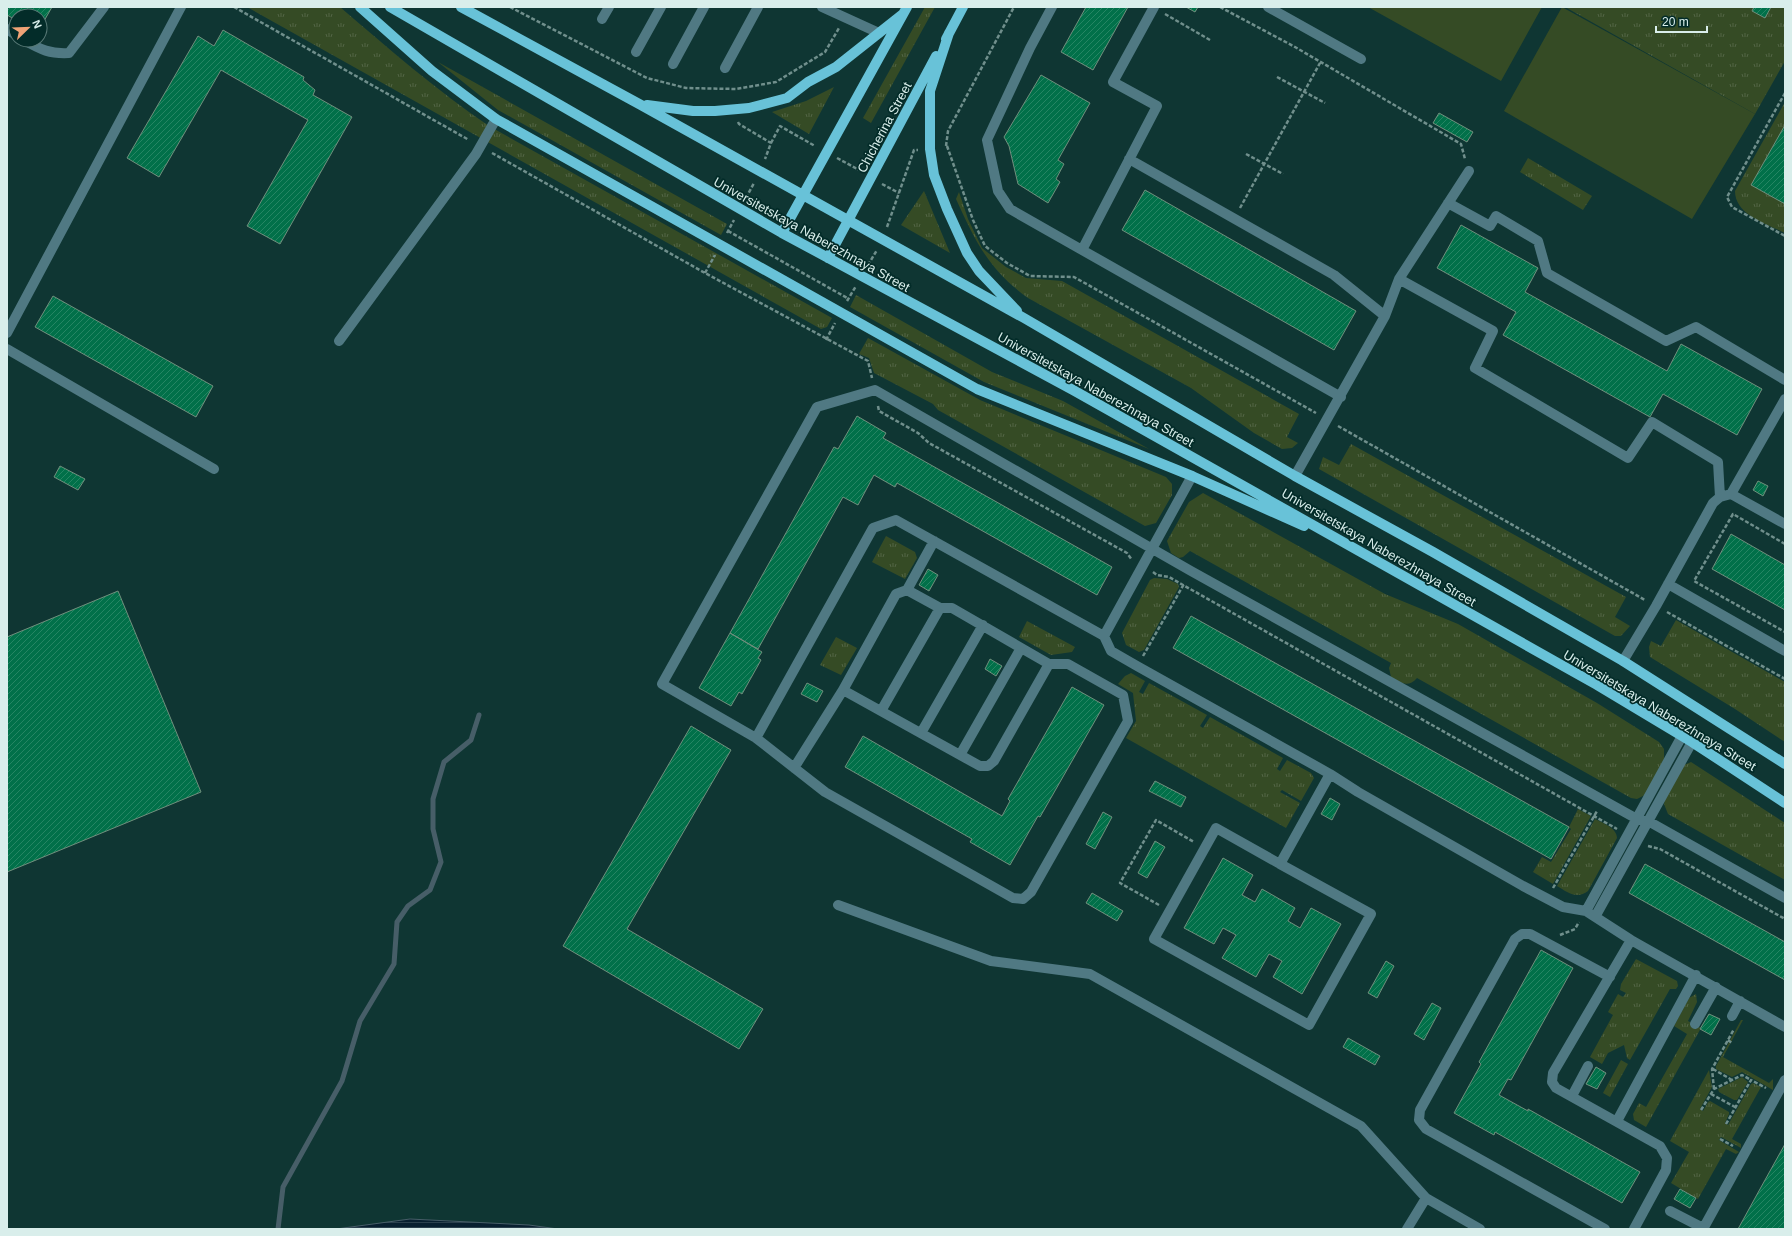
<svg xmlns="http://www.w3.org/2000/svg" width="1792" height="1236" viewBox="0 0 1792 1236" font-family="Arial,sans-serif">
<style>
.grass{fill:url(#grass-tufts)}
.garden{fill:#354b25}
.water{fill:url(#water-rules);stroke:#475e68}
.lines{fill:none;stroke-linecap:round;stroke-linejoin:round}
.stream{stroke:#475e68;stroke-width:5}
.building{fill:url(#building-hatch);stroke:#708f7d}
.path{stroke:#708f8c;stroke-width:2.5;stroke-dasharray:4 2;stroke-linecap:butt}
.minor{stroke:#507983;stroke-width:10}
.major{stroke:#68c2d8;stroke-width:10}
.labels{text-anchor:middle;stroke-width:3.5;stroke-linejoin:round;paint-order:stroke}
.street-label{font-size:13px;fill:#d9eeeb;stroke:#032c29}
</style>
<defs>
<pattern id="grass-tufts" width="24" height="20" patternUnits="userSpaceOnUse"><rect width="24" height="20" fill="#354b25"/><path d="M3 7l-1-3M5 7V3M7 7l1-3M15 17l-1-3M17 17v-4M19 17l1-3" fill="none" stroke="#526545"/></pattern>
<pattern id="water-rules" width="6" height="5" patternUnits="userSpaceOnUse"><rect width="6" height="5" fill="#082030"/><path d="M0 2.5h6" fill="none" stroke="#2b414e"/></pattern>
<pattern id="building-hatch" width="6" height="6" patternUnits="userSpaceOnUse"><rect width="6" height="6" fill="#017049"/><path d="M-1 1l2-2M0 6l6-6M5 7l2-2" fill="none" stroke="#258563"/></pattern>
</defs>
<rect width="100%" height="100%" fill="#0f3633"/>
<path class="grass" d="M247 7H340C388 48 436 90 489 126L832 318 827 327 821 329Z
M925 7H935L871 123 863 118Z
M1565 7H1785V61L1755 114Z
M438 62 727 224 721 235 498 110Z
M834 87 809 134 772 112 806 101Z
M1785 102V125L1752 185 1785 204V233C1767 224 1735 215 1735 191Z
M1528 158 1592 196 1583 210 1520 172Z
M924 191 950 253 901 225Z
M959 192 968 219 982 248 1006 267 1026 278 1062 281 1299 414 1287 437 1298 443 1292 448 1282 449 1254 433 1191 388 1028 298C989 270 975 241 956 199Z
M856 295 992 372 1063 401 1149 449 984 382 850 307Z
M868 338 980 400 1166 477 1172 484V495L1156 523 1145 526 938 410 933 404 874 373 869 358 859 354Z
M1351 444 1626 597 1615 617 1630 626 1621 636H1615L1319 469 1323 457 1339 465Z
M1203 493 1385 594 1458 624 1597 703 1659 742 1664 749V759L1645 795 1637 799 1631 798 1417 678C1408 688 1401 683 1391 677L1389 668 1391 663 1190 551 1183 557 1179 558 1171 553 1167 541 1189 502Z
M886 536 915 552 917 558 905 579 872 562Z
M1154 578 1167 579 1178 584 1179 587 1144 650 1139 652 1126 645 1122 633 1150 580Z
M1676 620 1785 682V742L1735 709 1650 657 1649 647 1651 641 1661 646Z
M1027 621 1075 647 1072 652 1051 655 1019 637Z
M836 637 857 648 841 675 820 665Z
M1131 673 1145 681 1139 692 1143 694 1149 683 1207 715 1200 726 1203 728 1210 717 1283 758 1277 769 1280 771 1287 760 1311 773 1314 778 1301 801 1282 790 1280 792 1300 803 1286 828 1126 738 1136 721 1133 693 1118 684 1125 676Z
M1691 762 1785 823V880L1668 814 1664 804 1665 799 1684 765Z
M1578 809 1591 816 1553 884 1533 872 1542 857 1551 862 1571 829 1569 827Z
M1595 819C1603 823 1617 828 1617 838L1588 891C1577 900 1567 892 1557 886Z
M1636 959 1677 981 1678 986 1676 989H1670L1630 1060 1627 1058 1624 1045 1608 1053 1602 1064 1590 1057 1613 1015 1608 1012 1618 994 1623 997 1626 993 1620 990 1621 984Z
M1696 994 1697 1002 1688 1021 1701 1028 1646 1127 1634 1120 1633 1114 1639 1103 1646 1107 1687 1034 1674 1026 1689 998Z
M1741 1020H1743L1723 1057 1769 1083 1773 1079V1090L1742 1072 1732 1077 1716 1069V1066Z
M1621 1060 1628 1064 1610 1097 1603 1093Z
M1709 1070 1712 1087 1700 1109 1703 1111 1708 1102 1710 1101 1729 1112V1114L1725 1123 1728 1125 1751 1084 1753 1083 1761 1087 1732 1139 1741 1144V1148L1721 1137 1719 1140 1739 1152 1736 1154 1726 1149 1698 1199 1671 1183 1689 1152 1670 1141Z
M1742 1077 1748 1082 1737 1100H1734L1719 1092 1718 1089Z"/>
<path class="garden" d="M1368 7H1542L1501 81Z
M1562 7 1755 114 1692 219 1504 111Z"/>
<path class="water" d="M410 1219 529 1225 558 1229H336Z"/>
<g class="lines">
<path class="stream" d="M278 1229 283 1187 342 1081 360 1021 394 964 397 922 408 906 430 890 441 862 433 829V799L444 762 471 740 479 715"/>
</g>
<path class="building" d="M7 7H52L40 28V16H16V20L7 15Z
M1086 7H1128L1093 70 1061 52Z
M1186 7H1198L1195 12Z
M1754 7H1771L1765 18 1752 11Z
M223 30 304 77 303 80 315 90 313 95 352 117 280 244 247 226 308 120 221 70 159 177 127 158 198 36 214 46Z
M1041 75 1090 103 1058 160 1064 164 1056 179 1060 182 1048 203 1018 184 1009 146 1004 137Z
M1439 113 1473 132 1467 142 1433 123Z
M1785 125V204L1751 185Z
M1145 190 1356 311 1334 350 1122 230Z
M1461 225 1538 268 1525 292 1667 371 1681 344 1762 389 1737 435 1663 394 1650 417 1503 335 1516 312 1437 268Z
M53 296 213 386 196 417 35 327Z
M857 416 886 433 883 438 1112 567 1097 595 897 483 895 487 874 475 858 505 843 497 758 649 730 633 834 447 838 449Z
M60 466 85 479 78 490 54 477Z
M1758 481 1768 486 1763 496 1753 490Z
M1731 534 1785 565V610L1712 569Z
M928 569 938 575 929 591 919 585Z
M118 591 201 792 7 872V637Z
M1191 616 1569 827 1551 859 1173 648Z
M730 633 762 652 758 658 761 660 742 694 739 692 731 706 699 688Z
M990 659 1002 666 996 676 985 669Z
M807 683 823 691 817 702 801 694Z
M1072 687 1104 705 1040 817 1038 816 1010 865 970 842 972 839 845 767 863 736 1002 816 1010 801 1008 799Z
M691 726 731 750 627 929 763 1009 739 1049 563 946Z
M1155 781 1186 797 1181 807 1149 791Z
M1330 798 1340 804 1332 820 1321 814Z
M1103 812 1112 817 1095 849 1086 844Z
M1155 841 1165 847 1147 878 1138 873Z
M1223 858 1253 875 1242 895 1255 902 1262 889 1295 908 1288 921 1300 928 1311 908 1341 924 1302 994 1273 977 1282 961 1269 954 1256 977 1222 958 1236 935 1223 928 1214 944 1184 928Z
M1645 864 1785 942V980L1629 893Z
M1092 893 1123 911 1117 921 1086 903Z
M1541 950 1573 968 1511 1080 1508 1079 1499 1095 1528 1111V1109L1640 1172 1622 1203 1495 1132 1494 1135 1454 1113 1481 1064 1479 1062Z
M1386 961 1394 966 1377 998 1368 993Z
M1432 1003 1441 1008 1424 1040 1414 1034Z
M1709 1014 1720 1019 1711 1035 1700 1029Z
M1348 1038 1380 1056 1375 1065 1343 1047Z
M1596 1067 1606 1073 1597 1089 1586 1084Z
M1785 1144V1229H1738L1760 1189Z
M1680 1189 1696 1198 1690 1208 1674 1199Z"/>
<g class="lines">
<path class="path" d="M234 7 469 140
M510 7 647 78 686 88 736 89 776 82 825 52 839 28
M1220 7 1295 47 1461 144 1465 159
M1165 14 1210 40
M1277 77 1325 103
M1785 93 1727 197 1732 207 1785 236
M738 122 739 124 771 143 765 159
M771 143 780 126 815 146
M946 146 948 131 1014 7
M947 146 973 220 985 246 1007 263 1030 276 1074 277 1316 413
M492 153 705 273 868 361 872 378
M1246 154 1283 174
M837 158 861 171
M882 184 899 193
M746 198 754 183
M1240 208 1320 63
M887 227 914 150H918
M728 231 849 299
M727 233 734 220
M868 265 877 250
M705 273 715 255
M847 301 856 286
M826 340 835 323
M878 406 879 411 918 433 929 443 1127 553 1132 560
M1338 426 1645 600
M1785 544 1733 514 1694 581 1785 632
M1153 572 1157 575 1169 577 1183 585 1617 829
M1667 612 1785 679
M1143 656 1184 584
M1648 846 1660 849 1785 919
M1553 888 1597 811
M1159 905 1120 883 1156 820 1194 842
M1560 935 1575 929 1579 922
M1728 1040 1732 1043
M1713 1069 1732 1080
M1714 1089 1712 1069 1734 1029
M1711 1094 1735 1107
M1701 1110 1714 1089 1742 1075 1751 1080
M1726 1124 1751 1080 1766 1088
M1720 1139 1733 1146"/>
<path class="minor" d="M822 7 879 33
M1052 7 1030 48 987 140 998 191 1010 209 1082 250
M1154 7 1113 82 1157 106 1082 250 1341 397
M1268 7 1361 59
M602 19 609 7
M7 29 16 35
M24 40C41 50 50 54 69 53L104 7
M636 52 661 7
M673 64 704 7
M725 68 758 7
M1129 159 1334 275 1385 316
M1448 203 1490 226 1496 216 1538 241 1547 273 1666 341 1696 327 1785 380
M1399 279 1493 331 1475 368 1628 458 1652 422 1718 462 1720 497
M7 333 181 7
M339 341 476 154 496 119
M7 349 214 469
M1295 476 1385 316 1399 279 1469 171
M1731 494 1785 399
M1668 584 1785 651
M907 590 934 541
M1104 636 1192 476
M1623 661 1656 606 1713 503 1720 497 1731 494 1785 524
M881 711 940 608
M921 733 983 625
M756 738 825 792 1013 898 1023 899 1031 892 1128 721 1123 695 1068 664H1049L952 608H940L907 590 896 594 843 690
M960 755 1021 648
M794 768 843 690 980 766H988L994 761 1049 664
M1280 864 1371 914 1309 1025 1154 939 1216 828 1280 864 1330 774
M1785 898 1648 821 1637 819 1191 571 875 390 817 407 662 684 756 738 873 528 896 520 1104 636 1111 651 1137 666 1330 774 1358 792 1523 886 1563 907 1586 911 1631 940 1785 1027
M838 905 991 961 1090 974 1361 1126 1426 1198 1480 1229
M1586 911 1682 736
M1595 917 1692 742
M1631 940 1553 1073 1552 1082 1556 1088 1660 1146 1667 1158 1666 1170 1634 1229
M1732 1016 1740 1001
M1695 1024 1716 987
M1572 1096 1588 1066
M1617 1121 1696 975
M1670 1211 1703 1228
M1407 1229 1426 1198
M1605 1229 1426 1129 1419 1120 1420 1110 1515 939 1522 934H1530L1610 977
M1703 1229 1785 1080"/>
<path class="major" d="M360 7 432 71 496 119 977 389 1192 476 1304 526
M390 7 782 233 1073 390 1597 685 1692 742 1785 803
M461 7 641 105 1024 318 1295 476 1433 552 1623 661 1785 764
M949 33 930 91V149L934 175 947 209 967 253 979 271 1017 311
M946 39 963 7
M647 105 693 111H715L749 108 787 98 808 82 836 67 903 14
M782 233 907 7
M828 258 936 56"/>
</g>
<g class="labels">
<g class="street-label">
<text transform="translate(884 127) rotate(-62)" y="5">Chicherina Street</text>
<text transform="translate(812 234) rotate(29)" y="5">Universitetskaya Naberezhnaya Street</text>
<text transform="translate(1096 389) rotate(29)" y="5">Universitetskaya Naberezhnaya Street</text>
<text transform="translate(1379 547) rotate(30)" y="5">Universitetskaya Naberezhnaya Street</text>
<text transform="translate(1660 710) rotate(31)" y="5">Universitetskaya Naberezhnaya Street</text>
</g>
</g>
<rect width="1792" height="1236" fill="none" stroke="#d9eeeb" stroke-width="16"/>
<g transform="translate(28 28) rotate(67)"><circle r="19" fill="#032c29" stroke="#597a77"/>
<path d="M0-3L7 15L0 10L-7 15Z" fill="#efa376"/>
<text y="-6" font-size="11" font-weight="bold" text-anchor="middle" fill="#d9eeeb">N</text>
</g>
<path d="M1656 26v6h51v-6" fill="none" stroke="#d9eeeb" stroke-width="2"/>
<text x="1662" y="26" font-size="12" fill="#d9eeeb" stroke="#032c29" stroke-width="3" paint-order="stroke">20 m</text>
</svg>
